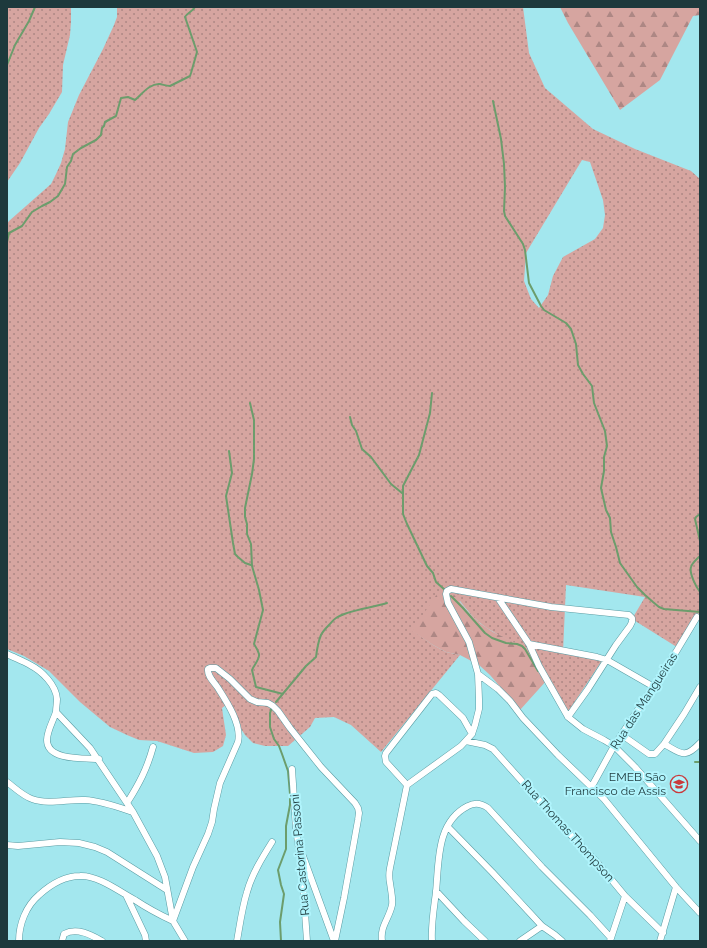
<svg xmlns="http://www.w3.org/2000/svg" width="707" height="948" viewBox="0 0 707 948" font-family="Raleway,sans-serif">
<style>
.grass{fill:url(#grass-dots);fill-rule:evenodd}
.forest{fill:url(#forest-firs)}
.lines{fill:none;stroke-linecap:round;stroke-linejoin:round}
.stream{stroke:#6c9d6c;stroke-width:2}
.minor-casing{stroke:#599ca3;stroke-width:7}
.minor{stroke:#fff;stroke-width:6}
.labels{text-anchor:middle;stroke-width:4;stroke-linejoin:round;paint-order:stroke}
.street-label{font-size:12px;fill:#1d393c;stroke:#b0f4fc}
.poi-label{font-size:12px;fill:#1d393c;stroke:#b0f4fc;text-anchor:end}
</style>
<defs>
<pattern id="grass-dots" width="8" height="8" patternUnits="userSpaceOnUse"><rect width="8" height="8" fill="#d6a5a0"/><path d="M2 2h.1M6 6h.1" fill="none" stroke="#ad8784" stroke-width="1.8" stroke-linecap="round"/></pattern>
<pattern id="forest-firs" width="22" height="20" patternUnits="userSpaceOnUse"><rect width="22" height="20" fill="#d6a5a0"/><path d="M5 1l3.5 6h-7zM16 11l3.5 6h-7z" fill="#ad8784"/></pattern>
</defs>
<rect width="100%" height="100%" fill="#a3e7ee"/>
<path class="grass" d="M7 7H71V22L70 35 63 65 62 92 49 114 39 128 20 163 7 182Z
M117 7H523L529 53 545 88 593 129 635 149 691 171 700 179V618L680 649 632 619 645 597 566 585 563 652 603 659 568 712 529 650C517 643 504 639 492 631 479 624 469 613 460 601L413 631 433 645 446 652 460 655 381 752 351 725 334 717 315 718 310 727 288 746H265L253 743 245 735 226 705 222 708 226 735 223 746 213 752 194 753 157 741 139 740 127 735 110 727 80 702 49 671 24 656 7 649V224L9 221 51 184 56 174 61 163 65 149 68 122 79 95 103 49 114 25 117 17ZM582 160 590 162 603 200 605 215 603 228 595 239 563 257 553 276 548 295 539 308 531 299 524 281 526 253Z"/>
<path class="forest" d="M560 7H699L700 15 693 16 660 80 620 110 568 23Z
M441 588 451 591 468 612 481 624 493 632 520 645 529 650 547 680 520 710 490 675 479 665 460 655 446 652 433 645 412 631Z"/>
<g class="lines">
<path class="stream" d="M7 65 15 45 29 21 35 7
M493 101 501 139 504 164 505 187 504 211 505 216 523 244 525 250 529 283 541 306 544 310 566 323 571 329 576 344 578 365 583 374 592 386 594 403 605 431 607 446 604 457V471L601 488 606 510 610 518 611 532 616 547 620 563 637 587 645 595 653 602 659 607 664 609 700 612
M7 242 9 233 22 226 32 212 42 206 50 202 58 196 65 184 67 167 71 161 73 154 81 148 96 140 101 135 102 128 104 126 105 122 116 116 121 98 128 97 135 100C142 94 150 83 160 84 164 85 167 86 170 86L190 76 191 73 197 52 185 17C187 13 192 12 195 7
M432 393 430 413 419 455 403 486V514L407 524 427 566 433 573 436 582 445 590
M250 403 254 420V459L252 474 245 508V517L247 524V534L251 544 252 566 259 590 263 610 254 644C256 647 258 651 259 654 260 659 254 665 252 670L256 687 283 694
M350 417 352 425 356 431 362 449 371 457 391 484 402 493
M229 451 232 473 226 496 233 543 235 554 238 557 245 563 251 565
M700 514 696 517 695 519 700 541
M700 556C697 559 692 563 691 567 689 573 696 587 700 592
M451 596 463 608 485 633 492 638 506 643 517 644 522 646 525 649 538 671
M276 702 306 666 316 657C317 649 318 642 321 635 323 631 326 628 329 625 331 623 333 620 336 618 347 610 372 608 387 603
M272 707 270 713V727L274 739 279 746 282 754 288 771 290 794V805L286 826V849L278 870 281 885 284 894 280 922 281 941
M695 762H700"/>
<defs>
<path id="minor" d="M498 598 529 644 539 666 568 717 583 729 604 740 614 746 635 767 700 841
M529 644 597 657 607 660 654 687
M7 654C15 658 23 661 30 665 42 671 56 685 57 699 57 703 56 708 56 712L90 748 133 812 157 856 165 877 173 921 185 941
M478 674 498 689 510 701 523 718 558 755 604 799 676 887 700 913
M56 712C53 721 47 731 47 740 47 761 84 758 99 759
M622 735 649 754H655L664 744C681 753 684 760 700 743
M466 741 485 745 493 749 563 827 596 861 625 896 663 933
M664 744 684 714 700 687
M292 769 296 829 302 870 307 941
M7 782C15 788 23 796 32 799 48 805 69 799 85 800 102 801 118 807 133 812
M407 785 461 746 472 734 475 725 479 709V699L478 674 469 642 448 603 446 594 447 591 451 589 551 607 629 615 632 618V622L630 626 616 645 588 689 568 717
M407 785 386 762 385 756 386 753 432 694 436 693 439 695 463 718 472 734
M592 786 614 746 676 652 697 617
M127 803C139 784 147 769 153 747
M448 827 492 872 542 926 555 935 562 941
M7 845 18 846 60 842 79 843 95 847 107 852 167 890
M303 856 334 941
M436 891 464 921 485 941
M126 895 145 935 146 941
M19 941C19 924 26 906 39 895 50 885 65 876 80 876 98 875 120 892 135 900 147 908 160 915 173 921L193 867 208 834 212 822 214 809 220 783 238 742C242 725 227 702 218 688 214 682 207 676 208 669L210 668H216L230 679 250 699 257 702 268 703 273 706 278 711 290 728 321 767 355 803 358 808 359 813 358 820 344 898 335 941
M62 941 64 934C77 927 91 935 102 941
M237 941C240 924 242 908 247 892 252 874 262 858 272 842
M382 941C380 926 389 919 392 905 393 898 391 891 390 883 389 878 389 873 390 868L407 785
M432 941C431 924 434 908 436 892 439 862 436 822 468 806 475 802 481 803 488 808L542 867 590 915 611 938
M520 941 542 926
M610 941 625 896
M660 941 676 887"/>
</defs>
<use href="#minor" class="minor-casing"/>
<use href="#minor" class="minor"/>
</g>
<defs>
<symbol id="school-ring" viewBox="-11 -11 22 22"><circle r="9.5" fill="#b0f4fc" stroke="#c93a3c" stroke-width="1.5"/><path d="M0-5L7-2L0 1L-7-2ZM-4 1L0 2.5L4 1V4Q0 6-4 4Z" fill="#c93a3c"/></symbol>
</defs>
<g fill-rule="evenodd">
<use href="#school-ring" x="669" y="774" width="20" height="20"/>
</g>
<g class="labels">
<g class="street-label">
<text transform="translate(644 701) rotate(-57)" y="4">Rua das Mangueiras</text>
<text transform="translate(568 831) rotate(48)" y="4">Rua Thomas Thompson</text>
<text transform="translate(300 855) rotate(-95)" y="4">Rua Castorina Passoni</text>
</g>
<g class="poi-label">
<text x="666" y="781">EMEB São<tspan x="666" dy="14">Francisco de Assis</tspan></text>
</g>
</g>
<rect width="707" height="948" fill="none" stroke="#1d393c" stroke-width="16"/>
</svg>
